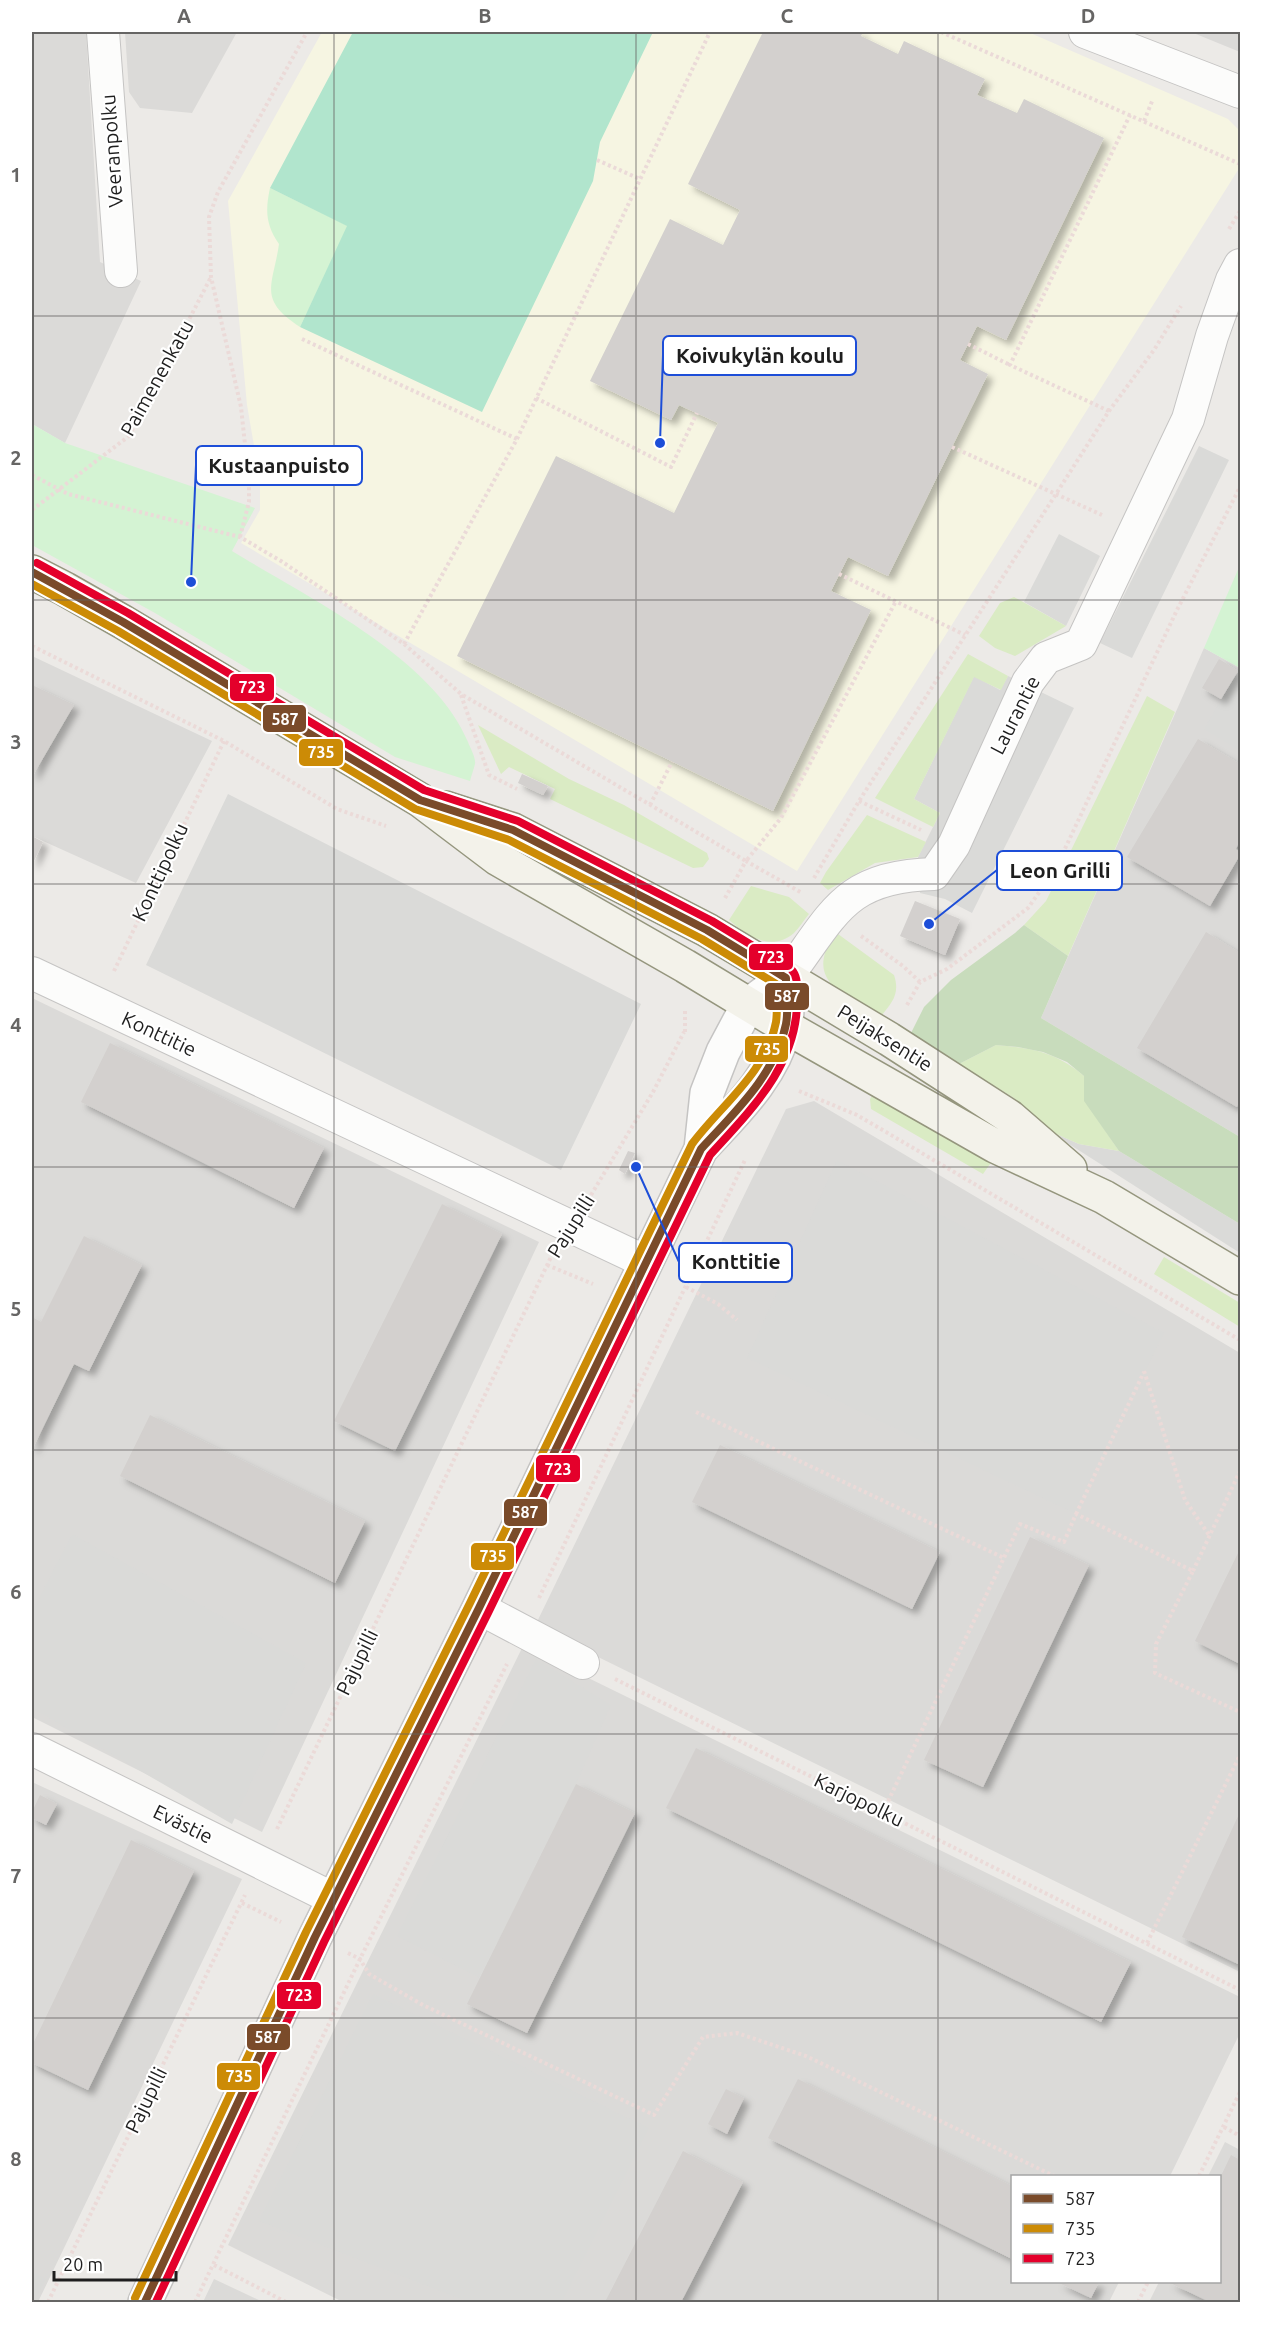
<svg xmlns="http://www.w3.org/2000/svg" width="1272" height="2334" viewBox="0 0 1272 2334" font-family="Ubuntu,sans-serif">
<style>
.residential{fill:#dbdad8}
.education{fill:#f6f5e2}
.religious{fill:#dadad8}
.grass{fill:#daebc4}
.forest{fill:#c8dcbc}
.park{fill:#d4f3d3}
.pitch{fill:#b1e5cd}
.building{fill:#d3d0ce;filter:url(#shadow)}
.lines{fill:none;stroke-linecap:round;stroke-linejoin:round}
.minor-casing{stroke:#c5c4c3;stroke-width:34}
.tertiary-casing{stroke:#c5c4c3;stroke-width:36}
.secondary-casing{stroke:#95967e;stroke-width:36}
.path{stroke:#ebdad8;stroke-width:4;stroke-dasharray:3 3;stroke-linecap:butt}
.minor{stroke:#fcfcfb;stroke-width:32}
.tertiary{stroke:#fcfcfb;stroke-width:33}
.secondary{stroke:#f3f2ea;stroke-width:33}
.path-bridge{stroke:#ebdad8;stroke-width:4;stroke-dasharray:3 3;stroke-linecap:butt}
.bus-1-casing{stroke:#fff;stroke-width:12}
.bus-2-casing{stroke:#fff;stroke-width:12}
.bus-3-casing{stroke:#fff;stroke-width:12}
.bus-1{stroke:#7a4b2a;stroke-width:8}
.bus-2{stroke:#cc8b06;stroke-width:8}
.bus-3{stroke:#e4002b;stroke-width:8}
.grid{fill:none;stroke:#666564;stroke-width:1.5;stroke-opacity:0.55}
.labels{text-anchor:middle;stroke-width:4.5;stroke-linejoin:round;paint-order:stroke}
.street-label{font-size:20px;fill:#1e1e1e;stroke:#fff}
.leader{fill:none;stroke:#1d4ed8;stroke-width:2}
.callout-dot{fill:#1d4ed8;stroke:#fff;stroke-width:2}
.callout{fill:#fff;stroke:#1d4ed8;stroke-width:2}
.callout-label{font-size:21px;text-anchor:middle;font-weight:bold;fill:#1e1e1e}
.line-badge{stroke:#fff;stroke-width:2}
.badge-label{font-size:16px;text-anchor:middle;font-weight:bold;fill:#fff}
.neatline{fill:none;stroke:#666564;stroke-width:2}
.grid-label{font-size:20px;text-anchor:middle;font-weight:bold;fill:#666564}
</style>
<defs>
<filter id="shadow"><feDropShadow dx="5.5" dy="5.5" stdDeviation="3" flood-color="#0004"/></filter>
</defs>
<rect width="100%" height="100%" fill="#eceae7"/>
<path class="residential" d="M32 32H86L100 262 141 281 65 443 32 424Z
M125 32H237L192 113 140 108 129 92Z
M1191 32H1240V52Z
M1204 648 1240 668V1137L1041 1018Z
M32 656 212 741 136 883 32 836Z
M32 998 539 1242 262 1832 32 1717Z
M814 1101 1240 1353V1972L535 1626 786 1109Z
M523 1646 1240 1997V2033L1170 2176H1012V2282H1119L1109 2302H343L228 2245Z
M32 1782 242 1879 38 2302H32Z
M1225 2142 1240 2150V2302H1149L1159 2282H1220V2176H1208Z
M214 2279 263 2302H203Z"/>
<path class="education" d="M322 32H1028L1228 119 1240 131V167L1238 170 797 871 241 543 260 510V481L247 405 228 201Z"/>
<path class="religious" d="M1199 446 1229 460 1132 658 1100 643Z
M1059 534 1100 556 1066 626 1024 602Z
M1238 671 1240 672V751L1204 729Z
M974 676 1000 690 1008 676 1074 708 972 913 945 899 920 893 918 857 940 813 914 799Z
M228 794 641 1004 561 1170 146 965Z
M1047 1130 1079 1144 1119 1151 1240 1224V1253Z
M837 1160 1164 1333 1076 1514 747 1358Z
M72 1534 306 1663 232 1824 32 1708V1612Z
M536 1659 611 1705 576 1784 480 1978 397 1936Z
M373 1994 649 2128 562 2302H469L259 2221Z
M32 2272 46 2279 33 2302H32Z"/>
<path class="grass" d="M1014 597 1066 626 1015 656 995 648 979 636 1000 603Z
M968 654 1008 676 1001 690 974 677 914 799 940 813 933 827 875 798Z
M1147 696 1175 712 1068 956 1024 925 1046 901Z
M478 725 569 779 624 805 707 853 709 859 703 867 693 868 550 799 555 789 509 767 501 774Z
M867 815 926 842 918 857 875 863 828 890 820 883 826 872Z
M751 886 789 897 809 914C804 920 799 928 794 933 771 953 746 935 729 920Z
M838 934 894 975C900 993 893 1002 881 1016 860 1004 817 989 824 957 826 947 830 941 838 934Z
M996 1045C1032 1048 1056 1052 1084 1076L1085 1101 1119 1151 1079 1144 1047 1130 1014 1098 959 1064Z
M875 1091 995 1157 983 1174 871 1109 870 1099Z
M1164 1257 1240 1303V1327L1154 1274Z"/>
<path class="forest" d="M1024 925 1068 956 1041 1018 1240 1137V1224L1119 1151 1084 1101V1076L1067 1062 1043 1052 1018 1047 996 1045 959 1064 911 1033 924 1007 951 980 1015 933Z"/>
<path class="park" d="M270 188 348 226 300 327C257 299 273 286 279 244 266 225 265 211 270 188Z
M32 424 65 443 255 508 232 551C307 597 434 658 468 742 470 748 476 757 475 764 474 769 471 776 470 781L395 757 155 613 32 545Z
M1240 565V668L1204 648Z"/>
<path class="pitch" d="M353 32H653L600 142 593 181 482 412 300 327 347 226 270 188Z"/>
<path class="building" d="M763 32H863L861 36 898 54 904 41 985 79 977 95 1017 113 1024 99 1104 138 1006 340 977 326 960 360 988 374 888 576 848 557 831 591 871 610 773 811 457 656 556 456 674 513 718 423 679 405 671 420 590 381 670 219 723 245 740 210 688 184Z
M1219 659 1238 671 1221 699 1202 688Z
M32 685 74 705 32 777Z
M1198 739 1240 764V840L1236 849 1240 852V855L1210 906 1127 857Z
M522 774 548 786 543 795 518 783Z
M32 836 43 842 32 865Z
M915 901 960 919 945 955 900 936Z
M1206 932 1240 953V1101L1237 1107 1137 1048Z
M110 1043 324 1148 294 1208 81 1102Z
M628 1151 635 1153 625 1174 619 1170Z
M442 1204 502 1234 395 1451 334 1421Z
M84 1236 142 1265 89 1371 74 1364 32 1450V1317L41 1322Z
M150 1415 365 1521 335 1583 120 1476Z
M720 1445 940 1552 912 1609 692 1502Z
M1030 1537 1089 1565 983 1787 924 1760Z
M1240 1549V1664L1195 1641Z
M696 1748 1131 1962 1101 2022 666 1808Z
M576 1784 635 1813 527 2033 467 2004Z
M40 1795 57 1804 46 1825 32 1818V1812Z
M1240 1812V1965L1182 1937Z
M131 1840 194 1871 88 2090 32 2063V2046Z
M798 2079 1012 2186V2259L768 2138Z
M726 2089 744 2098 727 2134 708 2124Z
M683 2151 743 2182 681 2302H605Z
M1231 2155 1240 2160V2302H1210L1168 2282H1220V2178Z
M1057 2282H1099L1091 2298Z"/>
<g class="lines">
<defs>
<path id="minor" d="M103 32 121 271
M1085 32 1240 92
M32 973 646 1262
M786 978C834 914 844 876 934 874L954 845 1028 682 1046 658 1081 644 1188 419 1212 336 1232 280 1240 265
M479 1608 583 1663
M32 1749 334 1899"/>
<path id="tertiary" d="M701 1149 707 1093 723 1052 748 1005 771 988
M145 2302 315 1937 479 1608 701 1149C735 1112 772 1078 785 1028 789 1013 786 993 786 978"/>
<path id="secondary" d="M32 572 65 589 123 622 420 800 498 859 685 966 786 1027 995 1146 1104 1197 1240 1278
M445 808 513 830 707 930 889 1039 1010 1117 1070 1169"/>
</defs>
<use href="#minor" class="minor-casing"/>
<use href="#tertiary" class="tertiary-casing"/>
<use href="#secondary" class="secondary-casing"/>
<path class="path" d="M941 32 1240 164
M1144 121 1153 99
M597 160 640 179
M1229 229 1240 211
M302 339 517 439
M968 344 1010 365
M536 398 671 467 697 413
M1109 411 1010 365 1130 115
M129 436 211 277
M952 447 1102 515
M32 475 68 494 240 537 281 561 404 644 461 694 746 861 781 818 896 601
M240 537 249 502V482L241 407 211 277 209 217 218 192 307 32
M839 574 965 635
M404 644 517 439 710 32
M32 646 224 741 337 809 386 826
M461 695 489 775 517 789
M859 801 921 830
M650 805 672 762
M814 878 859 801 1056 494 1109 411 1154 350 1181 306
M725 898 746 861 802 893
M861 936 903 966 920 982
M114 971 224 741
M907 1005 920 982 947 969 1028 908 1055 870 1176 612 1240 487
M685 1011V1033
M799 1091 857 1115 1240 1340
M591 1195 653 1092 684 1032
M547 1265 593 1284
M686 1287 718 1304 737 1320
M1144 1371 1185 1500 1209 1535
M696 1412 1004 1558
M1076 1514 1144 1372
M1193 1571 1240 1471
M539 1598 745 1160
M615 1679 1240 1990
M883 1812 1020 1524 1064 1542 1076 1514 1193 1571 1156 1644 1155 1673 1240 1712
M277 1829 551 1257
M242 1903 281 1922
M1147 1943 1240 1755
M348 1953 360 1959 369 1974 423 2005 654 2115 703 2037 737 2033 806 2056 1054 2176
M1224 2127 1240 2136
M1199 2176 1240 2092
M214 2265 286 2302
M48 2302 245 1895
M195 2302 360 1959 507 1664
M1138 2302 1148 2282"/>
<use href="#minor" class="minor"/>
<use href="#tertiary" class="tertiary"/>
<use href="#secondary" class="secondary"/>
<path class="path-bridge" d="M32 510 129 436"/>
<defs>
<path id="bus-1" d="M32 572 123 622 420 800 513 830 707 930 786 978C786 993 789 1009 786 1024 776 1074 734 1113 701 1149L479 1608 315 1937 145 2302"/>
<path id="bus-2" d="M32 584 118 631 415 809 509 840 702 939 776 984C776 996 778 1009 776 1022 766 1073 721 1105 692 1144L470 1603 306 1932 135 2298"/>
<path id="bus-3" d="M37 563 128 613 424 790 518 821 712 921 791 969C798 976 797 986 797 995 800 1062 752 1109 710 1155L488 1613 324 1942 156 2302"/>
</defs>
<use href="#bus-1" class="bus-1-casing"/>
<use href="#bus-2" class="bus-2-casing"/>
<use href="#bus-3" class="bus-3-casing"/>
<use href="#bus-1" class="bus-1"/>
<use href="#bus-2" class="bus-2"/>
<use href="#bus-3" class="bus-3"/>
</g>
<path class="grid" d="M334 32V2302M636 32V2302M938 32V2302M32 316H1240M32 600H1240M32 884H1240M32 1167H1240M32 1450H1240M32 1734H1240M32 2018H1240"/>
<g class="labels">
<g class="street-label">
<text transform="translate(112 151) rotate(-94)" y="7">Veeranpolku</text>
<text transform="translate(157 378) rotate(-61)" y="7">Paimenenkatu</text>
<text transform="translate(1015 715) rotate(-63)" y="7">Laurantie</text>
<text transform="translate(160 872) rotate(-65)" y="7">Konttipolku</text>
<text transform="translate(159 1034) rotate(25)" y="7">Konttitie</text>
<text transform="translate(885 1038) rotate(32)" y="7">Peijaksentie</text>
<text transform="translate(571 1226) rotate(-58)" y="7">Pajupilli</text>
<text transform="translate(357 1662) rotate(-64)" y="7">Pajupilli</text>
<text transform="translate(859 1800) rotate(26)" y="7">Karjopolku</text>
<text transform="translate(183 1824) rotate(26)" y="7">Evästie</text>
<text transform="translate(146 2100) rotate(-64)" y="7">Pajupilli</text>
</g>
</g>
<path class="leader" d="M660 443L663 355M191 582L196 465M929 924L997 870M636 1167L679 1262"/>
<g class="callout-dot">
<circle cx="660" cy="443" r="6"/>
<circle cx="191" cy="582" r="6"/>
<circle cx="929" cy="924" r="6"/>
<circle cx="636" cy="1167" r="6"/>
</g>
<g class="callout">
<rect x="663" y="336" width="193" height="39" rx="6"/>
<rect x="196" y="446" width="166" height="39" rx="6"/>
<rect x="997" y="851" width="125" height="39" rx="6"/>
<rect x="679" y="1243" width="113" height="39" rx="6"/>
</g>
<g class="callout-label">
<text x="760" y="363">Koivukylän koulu</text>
<text x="279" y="473">Kustaanpuisto</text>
<text x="1060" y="878">Leon Grilli</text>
<text x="736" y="1269">Konttitie</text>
</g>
<g class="line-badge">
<rect x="229" y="673" width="46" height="29" rx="6" fill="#e4002b"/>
<rect x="262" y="704" width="45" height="29" rx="6" fill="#7a4b2a"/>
<rect x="298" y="738" width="46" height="29" rx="6" fill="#cc8b06"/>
<rect x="748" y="943" width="46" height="28" rx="6" fill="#e4002b"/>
<rect x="764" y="982" width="46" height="29" rx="6" fill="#7a4b2a"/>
<rect x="744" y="1035" width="45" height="28" rx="6" fill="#cc8b06"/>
<rect x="535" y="1454" width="46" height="29" rx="6" fill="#e4002b"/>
<rect x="503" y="1498" width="45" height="29" rx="6" fill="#7a4b2a"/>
<rect x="470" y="1542" width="45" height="29" rx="6" fill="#cc8b06"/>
<rect x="276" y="1981" width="46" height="29" rx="6" fill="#e4002b"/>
<rect x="246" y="2023" width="45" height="28" rx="6" fill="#7a4b2a"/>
<rect x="216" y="2062" width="45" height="29" rx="6" fill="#cc8b06"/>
</g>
<g class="badge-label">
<text x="252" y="693">723</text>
<text x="285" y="725">587</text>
<text x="321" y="758">735</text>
<text x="771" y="963">723</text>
<text x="787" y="1002">587</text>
<text x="767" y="1055">735</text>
<text x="558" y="1475">723</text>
<text x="525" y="1518">587</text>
<text x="493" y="1562">735</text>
<text x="299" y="2001">723</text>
<text x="268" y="2043">587</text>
<text x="239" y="2082">735</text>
</g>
<rect width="1272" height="2334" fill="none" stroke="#ffffff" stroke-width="66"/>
<rect x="1011" y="2175" width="210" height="108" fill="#ffffff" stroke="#a5a5a5" stroke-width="1.5"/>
<rect x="1023" y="2194" width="30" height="9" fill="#7a4b2a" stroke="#a5a5a5" stroke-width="1.5"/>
<text x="1065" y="2205" font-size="18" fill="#1e1e1e">587</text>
<rect x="1023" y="2224" width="30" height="9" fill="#cc8b06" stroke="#a5a5a5" stroke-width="1.5"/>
<text x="1065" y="2235" font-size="18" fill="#1e1e1e">735</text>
<rect x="1023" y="2254" width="30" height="9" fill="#e4002b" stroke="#a5a5a5" stroke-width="1.5"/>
<text x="1065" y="2265" font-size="18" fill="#1e1e1e">723</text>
<path d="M54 2271v9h122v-9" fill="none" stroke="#1e1e1e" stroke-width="3"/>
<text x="63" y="2271" font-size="18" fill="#1e1e1e" stroke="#ffffff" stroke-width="4.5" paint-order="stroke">20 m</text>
<rect x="33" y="33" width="1206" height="2268" class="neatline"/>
<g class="grid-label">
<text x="184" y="23">A</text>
<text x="485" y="23">B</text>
<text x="787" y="23">C</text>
<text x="1088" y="23">D</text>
<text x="16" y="182">1</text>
<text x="16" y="465">2</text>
<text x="16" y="749">3</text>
<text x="16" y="1032">4</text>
<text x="16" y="1316">5</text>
<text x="16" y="1599">6</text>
<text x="16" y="1883">7</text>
<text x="16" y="2166">8</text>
</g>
</svg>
